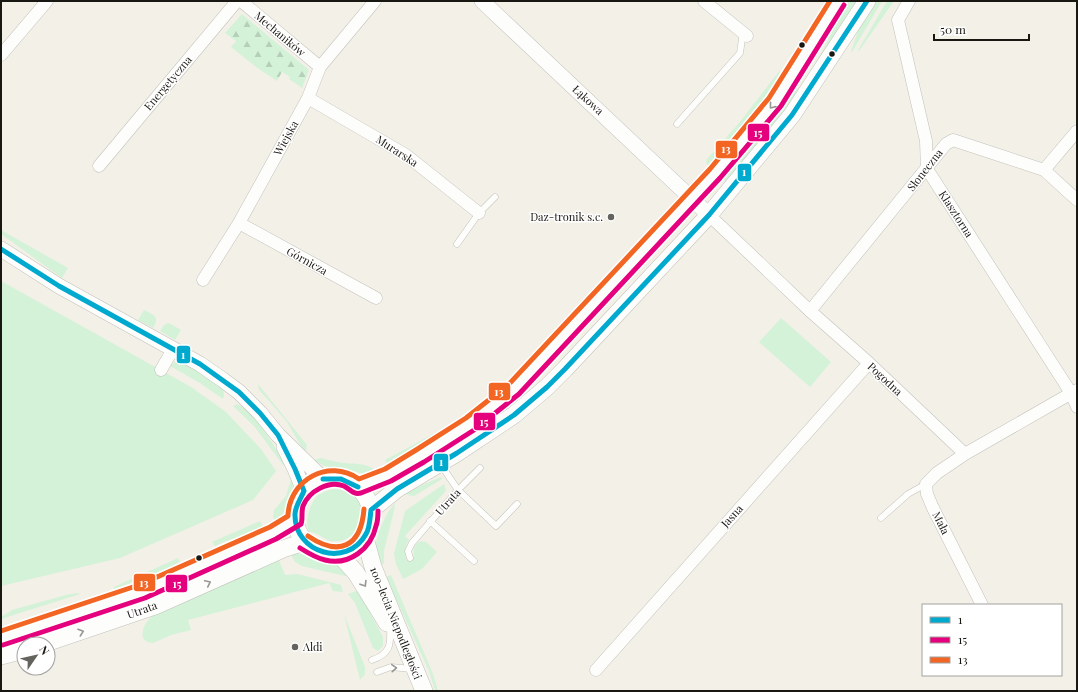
<svg xmlns="http://www.w3.org/2000/svg" width="1078" height="692" viewBox="0 0 1078 692" font-family="'Playfair Display',serif">
<style>
.green{fill:#d3f2d8}
.forest{fill:url(#forest-firs)}
.lines{fill:none;stroke-linecap:round;stroke-linejoin:round}
.service-casing{stroke:#c3c1ba;stroke-width:7}
.minor-casing{stroke:#c3c1ba;stroke-width:13}
.tertiary-casing{stroke:#c3c1ba;stroke-width:16}
.secondary-casing{stroke:#c3c1ba;stroke-width:18}
.service{stroke:#fdfdfc;stroke-width:6}
.minor{stroke:#fdfdfc;stroke-width:12}
.tertiary{stroke:#fdfdfc;stroke-width:15}
.secondary{stroke:#fdfdfc;stroke-width:17}
.bus-1-casing{stroke:#fff;stroke-width:8}
.bus-2-casing{stroke:#fff;stroke-width:8}
.bus-3-casing{stroke:#fff;stroke-width:8}
.bus-1{stroke:#00a9ce;stroke-width:5}
.bus-2{stroke:#e5007d;stroke-width:5}
.bus-3{stroke:#f26522;stroke-width:5}
.oneway{stroke:#969693}
.bus-dot{fill:#191712;stroke:#fff;stroke-width:1.5}
.poi-dot{fill:#65635d;stroke:#fff;stroke-width:1.5}
.labels{text-anchor:middle;stroke-width:3;stroke-linejoin:round;paint-order:stroke}
.street-label{font-size:11px;fill:#191712;stroke:#fff}
.poi-label{font-size:11px;fill:#191712;stroke:#fff;text-anchor:end}
.line-badge{stroke:#fff;stroke-width:1.5}
.badge-label{font-size:11px;text-anchor:middle;font-weight:bold;fill:#fff}
</style>
<defs>
<pattern id="forest-firs" width="22" height="20" patternUnits="userSpaceOnUse"><rect width="22" height="20" fill="#d3f2d8"/><path d="M5 1l3.5 6h-7zM16 11l3.5 6h-7z" fill="#b5cfb8"/></pattern>
</defs>
<rect width="100%" height="100%" fill="#f3f0e8"/>
<path class="green" d="M847 1H858L808 75 823 50Z
M875 1H882L852 52 851 51 858 31Z
M887 1H894L859 51 858 50Z
M780 70C780 88 723 150 708 166L706 162 707 159 739 123Z
M798 88 801 91 726 182 724 180 764 132Z
M1 230 68 268 62 278 1 234Z
M1 281 191 387 226 412 261 449 276 471 253 500 120 558 1 586Z
M144 310C154 315 160 316 153 328L138 320Z
M781 318 831 362 810 387 759 342Z
M169 323 181 330 175 340 160 331 164 325Z
M179 361 185 363 220 387C224 390 225 394 223 399L200 383 170 366 175 362Z
M258 384 307 445 306 450 304 451 287 422 270 402 259 390Z
M237 404C255 412 276 448 285 465H283L254 426 233 406Z
M446 427V431L388 465 385 460Z
M321 458C326 459 331 461 337 462 351 465 366 461 378 472L363 474 348 469 324 466 314 460Z
M293 476C297 490 287 514 275 521L273 517 274 510 286 496 291 479Z
M441 477 442 479 414 496 407 495 406 492Z
M444 484 446 490 444 493 405 536 409 540C404 547 404 553 407 561L414 557C413 549 414 544 421 541L426 542 437 552 422 569 403 579 396 564 394 554 405 511Z
M334 489C343 489 350 494 359 495 364 511 363 527 349 537 344 541 337 542 331 541 323 539 317 531 309 532 304 521 310 503 318 495 323 492 328 490 334 489Z
M395 503 394 511 384 551V563L381 565C379 559 376 552 376 546 376 535 387 511 395 503Z
M260 521 264 528C248 536 230 538 215 546L212 542Z
M290 553 304 554 336 565 344 568 354 578 302 566 295 562Z
M178 558 180 562 156 574 114 589V587Z
M278 558 285 575 297 574 341 585 343 592 333 591 329 583 188 620 191 630 171 635 153 643 147 642 143 638C141 629 146 622 152 616Z
M391 575 433 674 438 691H435L429 671 386 577Z
M361 589 370 613 383 637V646L378 651 373 648 355 603 348 594Z
M77 593 80 594 1 619V617L12 610 66 595Z
M344 614 365 667V674L360 680Z"/>
<path class="forest" d="M242 14 309 70 302 88 289 79 290 77 282 72 277 81 256 67 231 47 236 41 225 33Z"/>
<g class="lines">
<defs>
<path id="service" d="M677 124 740 53 743 32
M457 244 479 213 495 197
M441 465 458 490 496 526 517 504
M881 518 908 494 926 484
M430 521 474 561
M410 558 408 551 412 543 458 490 480 468
M372 660C390 654 391 645 390 628
M377 672 391 667 412 669"/>
<path id="minor" d="M241 1 320 67
M704 1 747 36
M909 1 898 20 926 141 927 169 1071 393 1077 407
M1 55 47 1
M308 98 406 155 479 213
M99 166 237 1
M1044 170 1077 131
M709 215 810 311 869 363 965 454 1077 390
M239 223 376 298
M203 280 239 223 308 98 320 67 375 1
M810 311 946 144 953 140 1044 170 1077 200
M161 370 173 349
M965 454 937 473 926 484 927 494 933 508 982 605
M596 670 869 363"/>
<path id="tertiary" d="M482 1 709 215
M1 249 59 286 200 364 223 380 239 392 260 413 278 435 323 479
M284 447 295 469 304 491"/>
<path id="secondary" d="M295 516a38 38 0 1 1 76 0a38 38 0 1 1-76 0Z
M358 487 388 475 420 456 470 424 514 389 715 174 775 102 838 1
M371 510 397 489 457 453 514 415 547 387 565 369 709 215 792 115 867 1
M365 538 373 567 424 691
M339 554 356 573 387 623
M1 638 59 620 142 592 273 533 295 520
M43 644 155 606 283 549 304 542
M1 656 24 650"/>
</defs>
<use href="#service" class="service-casing"/>
<use href="#minor" class="minor-casing"/>
<use href="#tertiary" class="tertiary-casing"/>
<use href="#secondary" class="secondary-casing"/>
<use href="#service" class="service"/>
<use href="#minor" class="minor"/>
<use href="#tertiary" class="tertiary"/>
<use href="#secondary" class="secondary"/>
<defs>
<path id="bus-1" d="M1 249 59 286 200 364 239 392 260 413 278 435 295 469 304 491C301 498 295 507 295 514 294 553 347 569 366 534 370 528 370 517 371 510L397 489 457 453 514 415 547 387 565 369 709 215 792 115 867 1
M323 479H341L358 487"/>
<path id="bus-2" d="M300 548C308 553 316 558 325 560 349 566 371 549 376 526 378 521 378 516 378 511
M3 645 145 598 276 539 301 524C303 519 301 512 303 506 309 491 329 480 344 486 350 489 353 495 361 493L391 481 424 462 474 430 519 394 720 178 781 106 844 5"/>
<path id="bus-3" d="M308 536C339 557 361 547 364 509
M1 631 139 585 270 527 288 516C289 480 328 458 359 479L385 469 416 450 466 418 509 384 710 169 769 98 830 1"/>
</defs>
<use href="#bus-1" class="bus-1-casing"/>
<use href="#bus-2" class="bus-2-casing"/>
<use href="#bus-3" class="bus-3-casing"/>
<use href="#bus-1" class="bus-1"/>
<use href="#bus-2" class="bus-2"/>
<use href="#bus-3" class="bus-3"/>
</g>
<defs><path id="oneway-chevron" d="M-2-3.5L2.5 0L-2 3.5" fill="none" stroke-width="1.6" stroke-linecap="round" stroke-linejoin="round"/></defs>
<g class="oneway">
<use href="#oneway-chevron" transform="translate(772 106) rotate(129)"/>
<use href="#oneway-chevron" transform="translate(208 583) rotate(-25)"/>
<use href="#oneway-chevron" transform="translate(364 584) rotate(58)"/>
<use href="#oneway-chevron" transform="translate(81 632) rotate(-19)"/>
<use href="#oneway-chevron" transform="translate(394 668) rotate(-4)"/>
</g>
<g class="bus-dot">
<circle cx="802" cy="45" r="3.5"/>
<circle cx="832" cy="54" r="3.5"/>
<circle cx="199" cy="558" r="3.5"/>
</g>
<g class="poi-dot">
<circle cx="611" cy="217" r="4"/>
<circle cx="295" cy="647" r="4"/>
</g>
<g class="labels">
<g class="street-label">
<text transform="translate(280 34) rotate(40)" y="4">Mechaników</text>
<text transform="translate(168 83) rotate(-50)" y="4">Energetyczna</text>
<text transform="translate(588 100) rotate(43)" y="4">Łąkowa</text>
<text transform="translate(286 138) rotate(-61)" y="4">Wiejska</text>
<text transform="translate(397 151) rotate(33)" y="4">Murarska</text>
<text transform="translate(925 170) rotate(-52)" y="4">Słoneczna</text>
<text transform="translate(956 214) rotate(57)" y="4">Klasztorna</text>
<text transform="translate(307 261) rotate(29)" y="4">Górnicza</text>
<text transform="translate(885 379) rotate(43)" y="4">Pogodna</text>
<text transform="translate(448 502) rotate(-48)" y="4">Utrata</text>
<text transform="translate(732 516) rotate(-48)" y="4">Jasna</text>
<text transform="translate(941 523) rotate(63)" y="4">Mała</text>
<text transform="translate(142 610) rotate(-20)" y="4">Utrata</text>
<text transform="translate(396 623) rotate(68)" y="4">100-lecia Niepodległości</text>
</g>
<g class="poi-label">
<text x="603" y="221">Daz-tronik s.c.</text>
<text x="303" y="651" text-anchor="start">Aldi</text>
</g>
</g>
<g class="line-badge">
<rect x="747" y="123" width="23" height="19" rx="4" fill="#e5007d"/>
<rect x="715" y="140" width="23" height="19" rx="4" fill="#f26522"/>
<rect x="737" y="163" width="15" height="19" rx="4" fill="#00a9ce"/>
<rect x="176" y="345" width="15" height="19" rx="4" fill="#00a9ce"/>
<rect x="488" y="382" width="23" height="19" rx="4" fill="#f26522"/>
<rect x="473" y="412" width="23" height="19" rx="4" fill="#e5007d"/>
<rect x="433" y="453" width="16" height="19" rx="4" fill="#00a9ce"/>
<rect x="133" y="573" width="23" height="19" rx="4" fill="#f26522"/>
<rect x="165" y="574" width="23" height="19" rx="4" fill="#e5007d"/>
</g>
<g class="badge-label">
<text x="758" y="137">15</text>
<text x="726" y="153">13</text>
<text x="744" y="176">1</text>
<text x="183" y="359">1</text>
<text x="499" y="396">13</text>
<text x="484" y="426">15</text>
<text x="441" y="466">1</text>
<text x="144" y="587">13</text>
<text x="177" y="588">15</text>
</g>
<rect width="1078" height="692" fill="none" stroke="#191712" stroke-width="4"/>
<rect x="922" y="604" width="140" height="72" fill="#ffffff" stroke="#a3a2a0"/>
<rect x="930" y="617" width="20" height="6" fill="#00a9ce" stroke="#a3a2a0"/>
<text x="958" y="624" font-size="12" fill="#191712">1</text>
<rect x="930" y="637" width="20" height="6" fill="#e5007d" stroke="#a3a2a0"/>
<text x="958" y="644" font-size="12" fill="#191712">15</text>
<rect x="930" y="657" width="20" height="6" fill="#f26522" stroke="#a3a2a0"/>
<text x="958" y="664" font-size="12" fill="#191712">13</text>
<g transform="translate(36 656) rotate(56)"><circle r="19" fill="#ffffff" stroke="#a3a2a0"/>
<path d="M0-3L7 15L0 10L-7 15Z" fill="#65635d"/>
<text y="-6" font-size="11" font-weight="bold" text-anchor="middle" fill="#191712">N</text>
</g>
<path d="M934 34v6h95v-6" fill="none" stroke="#191712" stroke-width="2"/>
<text x="940" y="34" font-size="12" fill="#191712" stroke="#ffffff" stroke-width="3" paint-order="stroke">50 m</text>
</svg>
